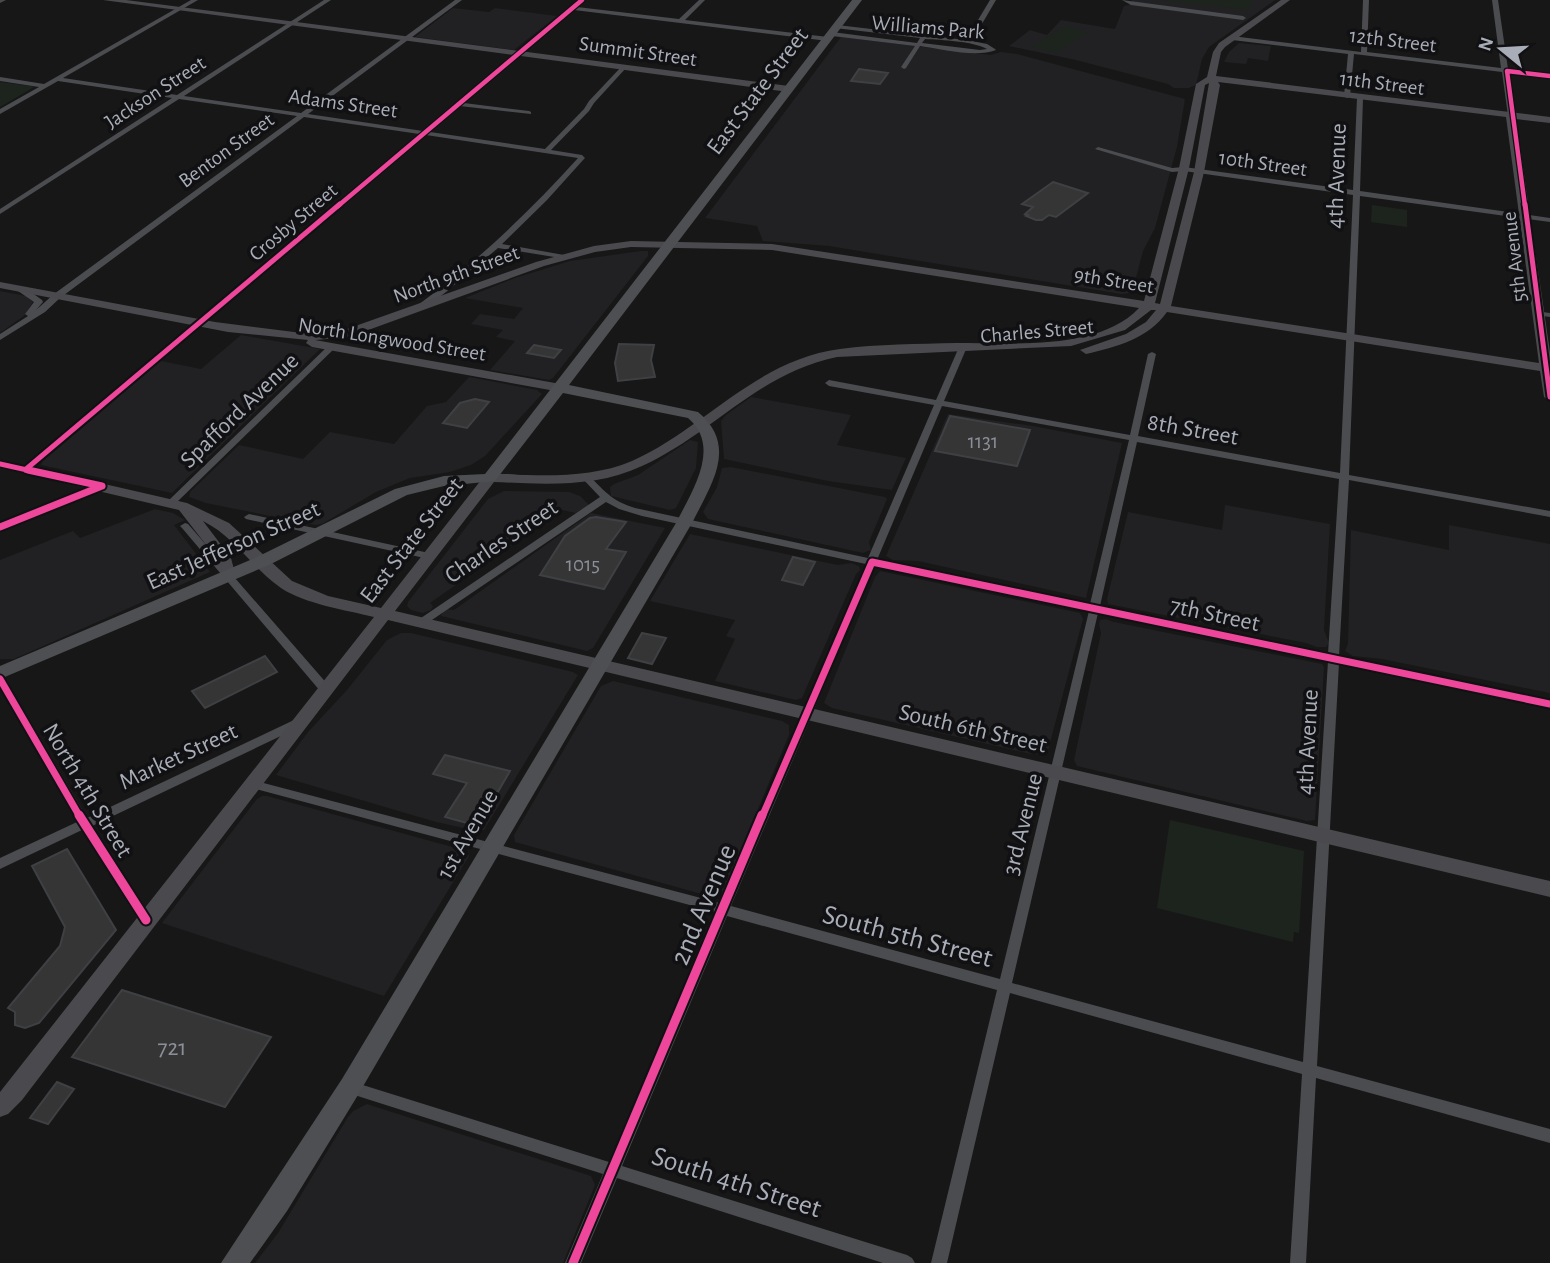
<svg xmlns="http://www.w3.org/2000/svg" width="1550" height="1263" viewBox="0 0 1550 1263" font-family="'Alegreya Sans',sans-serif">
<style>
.built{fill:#212123}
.green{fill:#1d241e}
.building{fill:#353536;stroke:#3f4043;stroke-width:2}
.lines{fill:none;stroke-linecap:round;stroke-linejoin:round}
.street{fill:#4b4c50;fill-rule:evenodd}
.secondary{fill:#4a4a4e;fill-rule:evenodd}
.primary{fill:#4d4f52;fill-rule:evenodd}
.cycleway-far3-casing{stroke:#111113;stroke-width:7}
.cycleway-far2-casing{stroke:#111113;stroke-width:9}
.cycleway-far1-casing{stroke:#111113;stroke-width:11}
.cycleway-casing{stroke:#111113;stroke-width:13}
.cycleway-far3{stroke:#ed469a;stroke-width:4.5}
.cycleway-far2{stroke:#ed469a;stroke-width:5}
.cycleway-far1{stroke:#ed469a;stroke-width:7}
.cycleway{stroke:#ed469a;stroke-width:9}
.labels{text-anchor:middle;stroke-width:7;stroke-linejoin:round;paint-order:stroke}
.far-street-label{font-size:21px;fill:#a8adb8;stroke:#111113}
.number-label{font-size:21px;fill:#8b8f98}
.street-label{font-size:24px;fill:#a8adb8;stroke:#111113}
.near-number-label{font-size:24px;fill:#8b8f98}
.near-street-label{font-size:28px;fill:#a8adb8;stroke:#111113}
</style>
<rect width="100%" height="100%" fill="#171717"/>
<path class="built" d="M1132 0H1275L1209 47 1202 59 1196 85 1189 88H1174L1168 84 1076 60 1009 46 1030 30 1047 35 1061 20 1115 29 1124 6 1129 5Z
M453 8 489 12 495 8 557 16 514 50 415 37Z
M841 37 991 55 1001 52 1017 54 1185 99 1177 147 1155 228 1143 251 1132 293 1121 294 829 246 763 241 757 226 705 218Z
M1239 43 1271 46 1268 61 1248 58 1246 64 1224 62 1229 52Z
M641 251H648V256L553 378 549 380 490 370 515 341 496 337 503 330 471 324 480 314 514 319 523 308 465 298 515 278 570 261Z
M0 291 26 296 33 302 25 315 0 333Z
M241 335 320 349 172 493 41 465 43 461 161 361 201 369Z
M469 377 537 390 542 394 485 456 471 465 450 472 410 478 376 492 322 524 315 525 206 503 189 497 190 492 239 445 303 459 330 432 394 444 427 406 446 402Z
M751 397 851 415 837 445 906 458 892 490 828 481 724 459 721 421 726 415Z
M948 414 1033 426 1122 443 1086 598 918 561 893 560 886 556Z
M690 440 698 442 696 468 676 508 670 510 611 496 610 487 614 484 638 475Z
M731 467 885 497 887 499 869 542 871 550 863 553 708 519 703 512 717 487 722 468Z
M504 491 569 492 580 496 590 506 576 513 562 510 430 603 433 606 431 610 423 613 411 610 407 606 408 602 488 499Z
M1225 505 1330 524 1324 630 1329 643 1326 647H1317L1306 643 1108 604 1107 599 1128 512 1222 530Z
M155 509 173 513 185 520 174 525 210 572 14 659H0V560L73 531 80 538Z
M591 513 665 528 593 648 587 651 441 616 444 609 454 610Z
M1449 525 1550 544V693L1382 659 1353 656 1345 651 1348 644 1351 530 1449 550Z
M690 534 838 565 851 563 859 566 860 570 856 574 802 698 796 700 715 681 735 639 726 636 735 620 650 601Z
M880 571 1080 613 1083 619 1047 754H1031L832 708 824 703 875 577Z
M1106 619 1114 622 1322 664 1324 667 1315 820 1307 821 1077 766 1074 760 1101 633 1099 624 1100 620Z
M411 633 573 672 578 675 484 830 477 831 436 822 276 775 308 732 347 690 387 640 401 633Z
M613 681 782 721 789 725V735L726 885 723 893 716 898 515 842 514 835 601 686Z
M262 796H267L467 851 469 856 384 996 162 923 257 799Z
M367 1104 591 1176 595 1185 563 1263H255L278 1233 348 1117 353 1111Z"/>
<path class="green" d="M1162 0H1252L1249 10Z
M1065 26 1088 32 1055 53 1032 47Z
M0 82 31 86 34 87 0 107Z
M1372 205 1407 210V227L1371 222Z
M1170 820 1304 851 1299 933 1294 932 1293 942 1157 908Z"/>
<path class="building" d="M859 69 888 73 880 84 851 81Z
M1053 182 1088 193 1056 217 1049 215 1042 220H1036L1026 216 1028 215 1025 214 1033 207 1022 204Z
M619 344 654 345 651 360 655 377 618 381 615 363Z
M534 345 561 350 554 358 527 353Z
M475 399 489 402 467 428 443 423 460 403Z
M950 416 1030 430 1017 466 935 451Z
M596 517 626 522 606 549 626 552 604 589 540 575 565 536 590 518Z
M793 557 815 562 803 585 782 580Z
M642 633 666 638 652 664 628 658Z
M265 656 277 672 205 708 192 691Z
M445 755 510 771 478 826 445 817 467 783 433 774Z
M67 849 116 930 39 1023 25 1028 15 1025V1012L8 1008 60 946 65 927 32 866Z
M122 990 271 1037 225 1107 72 1057Z
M57 1082 74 1089 48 1124 30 1118Z"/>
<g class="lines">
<path class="street" d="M191 0H198L63 78 177 95 324 0H331L184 96 301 113 455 0H462L308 114 423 131 579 0H585L577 7 679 19 699 0H705L685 20 828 37 831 39 828 41 574 10 464 103 529 111 531 112V114L460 106 430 132 545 149 584 109 589 101 622 66H626V68L594 103 589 111 551 150 582 155 585 158 584 159 547 200 502 244 564 255H567V259L498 248 446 292 424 309H418V305C478 261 528 213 578 158L426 135 28 472H22L20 470 22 468 419 134 304 117 60 298 45 312 0 340V334L28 316 25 314 34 302 18 291V287H24L42 300 43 302 36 310 54 294 297 116 179 99 0 214V209L172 98 58 81 0 114V109L39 87 0 81V77L44 84Z
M990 0H996L972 41 987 44 995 49 996 50C976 58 942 49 920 46L906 68 904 69 901 67 915 46 832 36 829 34 832 32 917 43 920 38 835 28V26L837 25 966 40ZM925 39C942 40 972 41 987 49L980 50 922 43Z
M1122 0 1243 16 1246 18 1243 20 1131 5Z
M1363 0H1369L1367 52 1501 68 1492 0H1498L1508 69 1550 74V78L1508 73 1514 116 1511 118 1508 116 1502 72 1354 54 1350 96 1347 98 1344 96 1348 54 1232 40 1229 38 1232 36 1361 52Z
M1360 96 1363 98 1360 191 1550 218V222L1360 196 1349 475 1550 511V517L1349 480 1339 656 1550 700V708L1339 663 1317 1066 1550 1129V1143L1316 1078 1306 1263H1290L1302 1074 1010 993 947 1263H931L997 990 727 916 622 1166 907 1255 912 1258 915 1263H883L617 1178 581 1263H565L603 1174 345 1092 343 1087 345 1082 350 1081 609 1162 716 912 252 788 248 787 246 784 248 781 252 780 720 903 866 564 642 516 619 509 606 502 426 624H418L417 622 418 620 600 497 581 477 586 474C594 479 600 488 608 494 616 501 625 505 635 508L868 558 934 405 829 386 825 383 829 380 936 400 959 347 963 345 967 347 944 401 1130 435 1148 354 1152 352 1156 354 1138 436 1340 473 1353 195 1184 171 1172 172 1095 149 1098 147 1172 168 1184 167 1353 190 1357 98ZM942 406 1129 440 1090 604 877 560ZM1137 442 1339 479 1328 654 1100 606ZM875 566 1089 611 1000 979 731 906ZM1098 613 1328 661 1303 1062 1012 983Z
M1535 311 1550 313V317L1535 315Z
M330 344H333L337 346 175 504H169L167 502 169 500Z
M102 483 107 486 105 488 0 530V523Z
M249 514 429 553 434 556 429 559 246 519 244 517Z
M185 523 188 524 329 686 330 689 329 692H321L182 528 180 526Z
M0 675 4 676 87 818 294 720H302L304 723 302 726 92 826 151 916 152 920 151 924 146 925 141 924 82 830 0 869V858L77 822 0 688Z"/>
<path class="secondary" d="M0 0H6L0 3Z
M103 0H126L789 86 794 89 789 92Z
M1281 0H1290L1225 47 1221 52 1216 76 1550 117V123L1516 119 1550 352V401L1544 397 1540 371 1167 312C1148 339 1116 347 1086 354L1080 350 1126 334 1146 322 1156 310H1151L1125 330 1071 346 837 357C756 374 714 433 642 466 596 488 543 484 494 482L395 611 1550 881V897L388 620 22 1100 8 1114 0 1117V1092L374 617C346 610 305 604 281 588 252 568 235 537 203 521L231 558 236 577 233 580H223L217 559 179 510 0 468V460L187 503 229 523 292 581 328 596 381 608 485 475C498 472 514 475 527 475 562 476 599 475 632 461 705 428 756 360 840 349 878 344 918 344 956 343 1011 343 1099 351 1139 308L772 250 631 247 595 252 544 266 349 337 315 340 566 385V391L561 392 312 347 306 343 308 340 228 332 0 288V282L215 322 302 333 344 330 536 262 594 246 631 241 772 244 1144 301 1179 168 1196 84 1207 77 1213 52 1219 43ZM1218 82 1506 117 1539 363 1171 306 1204 172 1220 85ZM1209 83 1194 172 1160 304 1155 303 1189 168 1205 85Z"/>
<path class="primary" d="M852 0H862L569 385 698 412C739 446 711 485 692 523L358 1095 287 1211 250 1263H221L342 1079 676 523C692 491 722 447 688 418L563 393 495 481 444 486 407 495 269 565 0 679V666L257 557 395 489 444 476 485 474Z"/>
<defs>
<path id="cycleway-far3" d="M338 206 582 0
M1525 206 1507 71 1550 76"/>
<path id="cycleway-far2" d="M1525 204 1550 397
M0 464 36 472
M25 470 340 204"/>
<path id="cycleway-far1" d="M28 470 102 486
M0 527 102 486
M0 679 80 817
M762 817 872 562 1550 704"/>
<path id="cycleway" d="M79 815 146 920
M573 1263 762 815"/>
</defs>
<use href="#cycleway-far3" class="cycleway-far3-casing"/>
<use href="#cycleway-far2" class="cycleway-far2-casing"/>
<use href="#cycleway-far1" class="cycleway-far1-casing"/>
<use href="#cycleway" class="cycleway-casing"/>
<use href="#cycleway-far3" class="cycleway-far3"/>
<use href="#cycleway-far2" class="cycleway-far2"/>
<use href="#cycleway-far1" class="cycleway-far1"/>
<use href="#cycleway" class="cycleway"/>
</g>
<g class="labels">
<g class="far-street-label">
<text transform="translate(928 27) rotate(5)" y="7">Williams Park</text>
<text transform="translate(1393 40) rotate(7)" y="7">12th Street</text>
<text transform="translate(638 51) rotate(8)" y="7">Summit Street</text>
<text transform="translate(1382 83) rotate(7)" y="7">11th Street</text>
<text transform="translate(155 92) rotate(-33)" y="7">Jackson Street</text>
<text transform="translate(343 103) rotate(8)" y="7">Adams Street</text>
<text transform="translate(226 150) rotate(-36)" y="7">Benton Street</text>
<text transform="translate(1263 163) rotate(8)" y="7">10th Street</text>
<text transform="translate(293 222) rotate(-40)" y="7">Crosby Street</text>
<text transform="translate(1514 257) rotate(-97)" y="7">5th Avenue</text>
<text transform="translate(456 274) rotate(-20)" y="7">North 9th Street</text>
<text transform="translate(1114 280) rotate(9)" y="7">9th Street</text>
<text transform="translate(1037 331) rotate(-5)" y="7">Charles Street</text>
<text transform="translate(392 339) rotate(9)" y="7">North Longwood Street</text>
</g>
<g class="number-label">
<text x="983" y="448">1131</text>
<text x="583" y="571">1015</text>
</g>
<g class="street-label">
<text transform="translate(757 91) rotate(-53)" y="8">East State Street</text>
<text transform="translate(1336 176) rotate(-88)" y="8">4th Avenue</text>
<text transform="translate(239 410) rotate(-44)" y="8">Spafford Avenue</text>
<text transform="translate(1193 429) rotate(10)" y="8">8th Street</text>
<text transform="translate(411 540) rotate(-52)" y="8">East State Street</text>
<text transform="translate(501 541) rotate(-34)" y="8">Charles Street</text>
<text transform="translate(233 545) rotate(-24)" y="8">East Jefferson Street</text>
<text transform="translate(1215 614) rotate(12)" y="8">7th Street</text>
<text transform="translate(973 728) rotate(13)" y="8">South 6th Street</text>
<text transform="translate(1307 742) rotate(-87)" y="8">4th Avenue</text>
<text transform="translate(178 756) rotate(-25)" y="8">Market Street</text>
<text transform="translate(88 790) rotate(59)" y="8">North 4th Street</text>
<text transform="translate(1022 824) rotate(-76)" y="8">3rd Avenue</text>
<text transform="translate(467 834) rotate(-60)" y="8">1st Avenue</text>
</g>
<g class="near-number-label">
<text x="172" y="1055">721</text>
</g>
<g class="near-street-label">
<text transform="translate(702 904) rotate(-67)" y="10">2nd Avenue</text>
<text transform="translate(908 935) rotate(15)" y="10">South 5th Street</text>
<text transform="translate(737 1181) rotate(18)" y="10">South 4th Street</text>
</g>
</g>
<g transform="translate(1501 49) rotate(288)" stroke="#111113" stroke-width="5" paint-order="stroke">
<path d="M0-5L12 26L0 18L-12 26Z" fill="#a8adb8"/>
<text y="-10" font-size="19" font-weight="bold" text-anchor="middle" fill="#a8adb8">N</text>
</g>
</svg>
